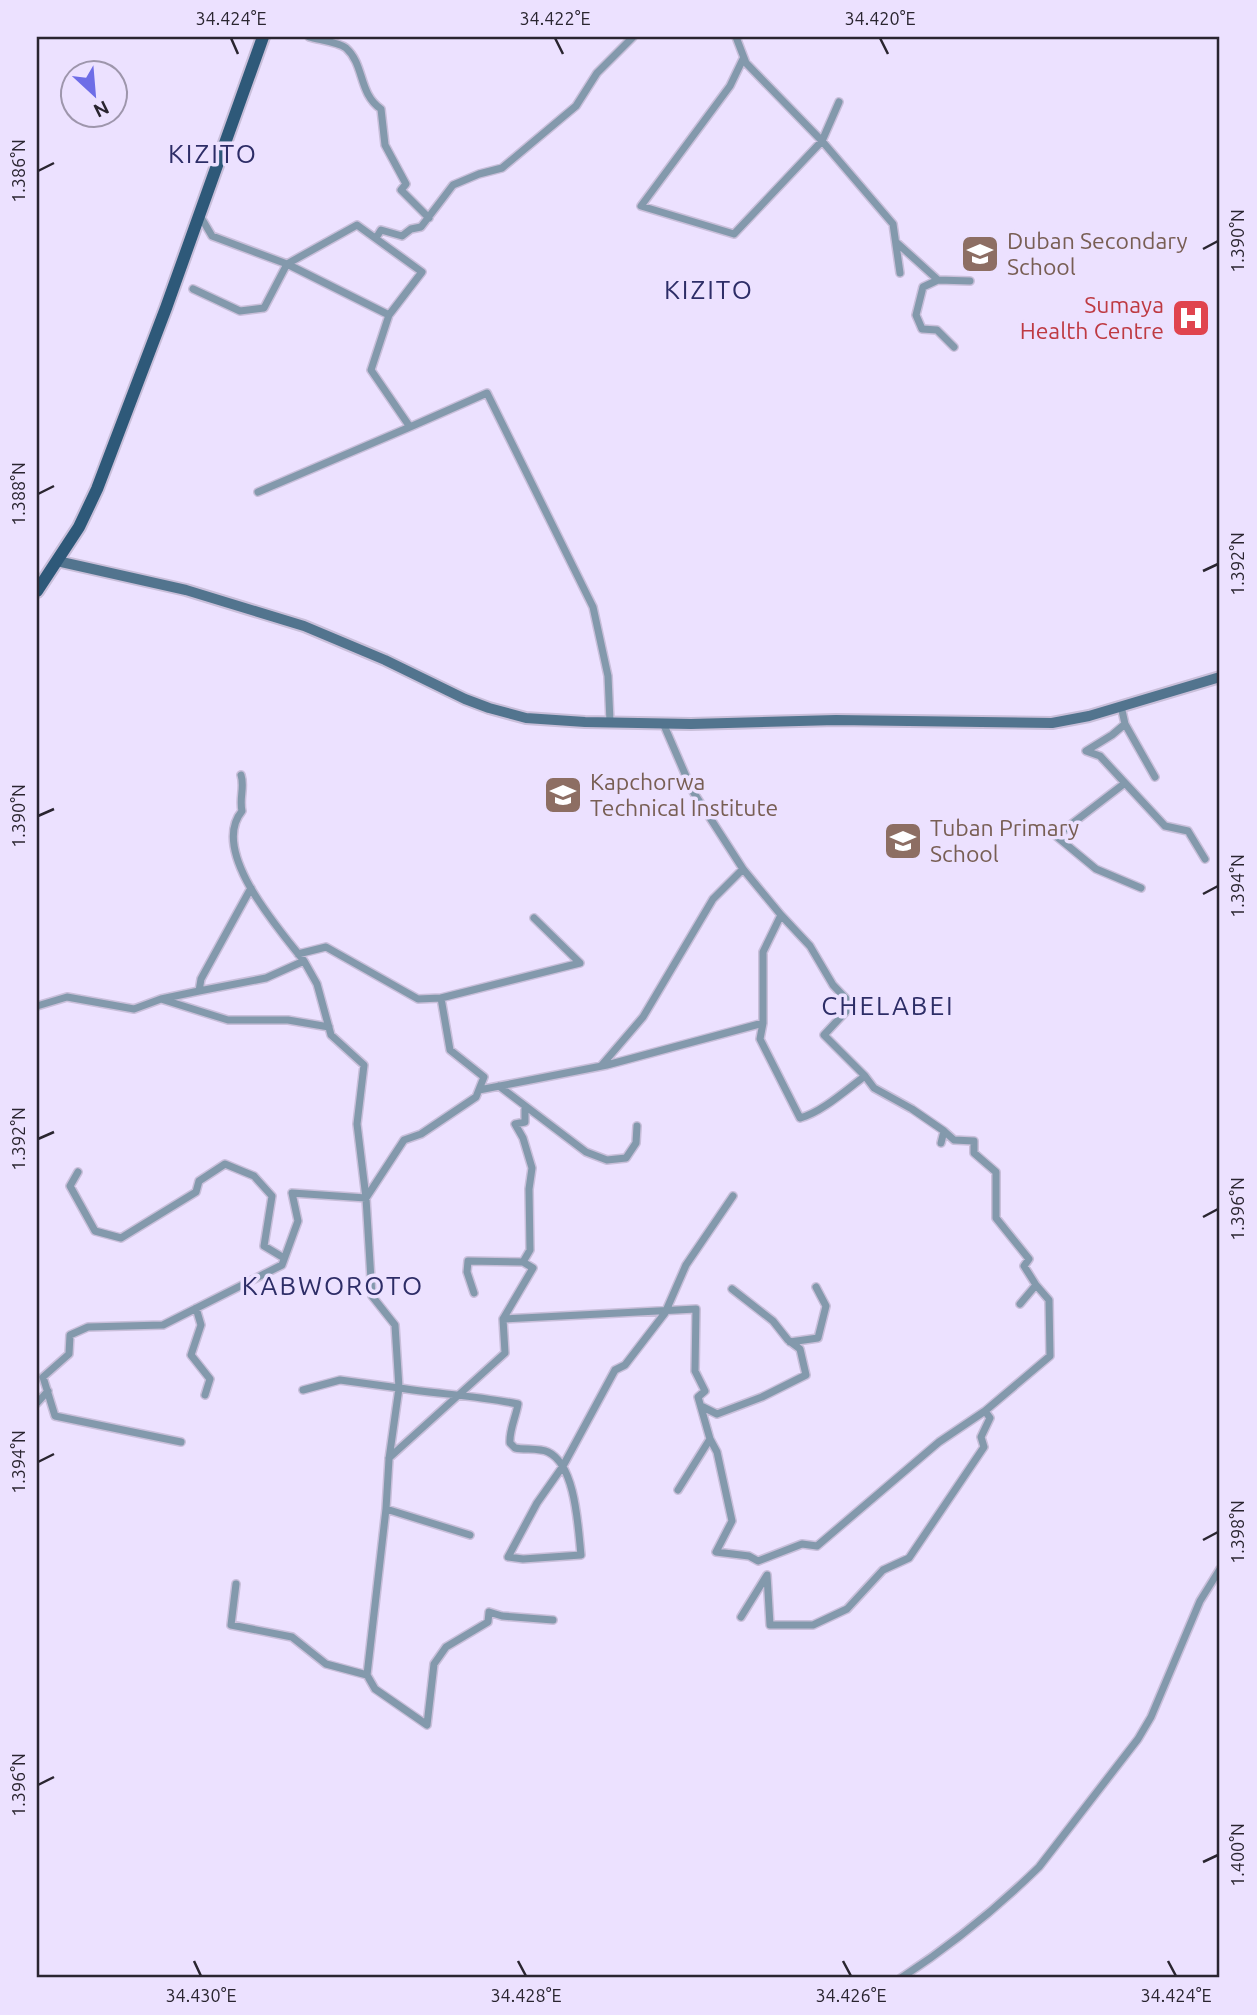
<svg xmlns="http://www.w3.org/2000/svg" width="1257" height="2015" viewBox="0 0 1257 2015" font-family="Ubuntu,sans-serif">
<style>
.lines{fill:none;stroke-linecap:round;stroke-linejoin:round}
.street-casing{stroke:#c9bfda;stroke-width:10}
.secondary-casing{stroke:#c9bfda;stroke-width:14}
.primary-casing{stroke:#c9bfda;stroke-width:16}
.street{stroke:#8399ac;stroke-width:7}
.secondary{stroke:#52748e;stroke-width:10}
.primary{stroke:#2e5979;stroke-width:12}
.ticks{fill:none;stroke:#2a2530;stroke-width:2.5}
.labels{text-anchor:middle;stroke-width:7;stroke-linejoin:round;paint-order:stroke}
.education-label{font-size:23px;fill:#785e54;stroke:#ece1ff;text-anchor:start}
.health-label{font-size:23px;fill:#be3a42;stroke:#ece1ff;text-anchor:end}
.quarter-label{font-size:26px;letter-spacing:2px;fill:#2d2d67;stroke:#ece1ff}
.neatline{fill:none;stroke:#2a2530;stroke-width:2.5}
.ticks-label{font-size:18px;text-anchor:middle;fill:#2a2530}
</style>
<rect width="100%" height="100%" fill="#ece1ff"/>
<g class="lines">
<defs>
<path id="street" d="M309 37C319 40 338 42 346 48 365 65 358 93 381 109L385 145 406 184 401 190 429 218
M736 37 746 63 822 141 893 224 900 273
M743 59 730 86 641 206 734 234 822 141 839 102
M376 238 381 230 402 236 411 229 421 227 453 185 479 174 502 168 576 106 597 73 633 37
M896 242 938 280 970 281
M938 280 923 287 916 315 922 329 937 330 954 347
M193 289 240 311 264 308 287 264 389 315 422 272 357 225 287 264 212 236 199 214
M410 427 487 393 593 607 608 676 610 722
M258 492 410 427 371 370 389 315
M1121 706 1125 724 1112 735 1086 751 1100 756 1125 783 1056 836 1096 869 1141 888
M663 723 692 790 743 869
M1125 724 1155 777
M241 775C245 787 239 798 242 811 209 851 279 929 304 961L266 978 199 991 201 979 251 888
M1125 783 1165 826 1188 831 1205 859
M298 954 326 947 418 999 441 998 450 1050 484 1077 476 1097 421 1134 404 1140 366 1198 357 1124 364 1065 331 1035 317 984 304 961
M441 998 580 963 534 918
M161 999 228 1020H288L329 1027
M37 1006 67 997 134 1009 161 999 199 991
M601 1066 643 1017 713 899 743 869 781 915 763 952V1023L760 1039 800 1118C822 1112 846 1090 865 1076L824 1035 852 1005 833 985 810 946 781 915
M865 1076 874 1088 912 1109 944 1131 941 1143
M499 1086 586 1152 607 1160 626 1158 636 1143 637 1126
M479 1090 607 1065 763 1023
M944 1131 954 1140 974 1141V1153L996 1172V1218L1029 1259 1024 1266 1036 1285 1020 1304
M78 1172 70 1186 95 1231 121 1238 196 1192 199 1181 225 1164 254 1176 272 1196 264 1246 284 1258
M523 1262 530 1250 529 1189 532 1168 523 1138 515 1124 525 1122V1106
M196 1308 201 1325 191 1355 210 1379 205 1395
M503 1319 696 1309 695 1371 705 1391 698 1397 710 1439 678 1490
M790 1342 818 1338 826 1306 816 1287
M37 1403 48 1391
M701 1406 717 1414 762 1397 806 1375 800 1349 788 1340 773 1321 732 1289
M985 1411 1050 1356 1049 1300 1036 1285
M710 1439 717 1452 732 1521 716 1552 749 1556 758 1561 802 1544 817 1546 939 1442 985 1411 990 1418 981 1437 984 1447 909 1558 883 1570 847 1609 813 1625H770L767 1575 741 1617
M181 1442 55 1416 43 1377 69 1354 70 1335 88 1327 163 1325 282 1265 298 1221 292 1193 366 1198 372 1296 395 1325 399 1388 340 1380 303 1390
M389 1458 505 1353 503 1319 533 1268 523 1262 468 1261 467 1272 474 1293
M386 1509 367 1675 375 1689 427 1725 434 1664 446 1647 488 1622 489 1612 502 1616 553 1620
M470 1535 386 1509 389 1459 399 1388C439 1394 479 1396 518 1404 516 1417 509 1430 510 1443L515 1448C525 1450 539 1448 548 1452 576 1465 578 1528 581 1555L523 1559 508 1557 537 1503 563 1466 615 1370 625 1365 665 1313 686 1265 733 1196
M236 1584 231 1625 292 1637 326 1664 367 1675
M901 1978C950 1946 997 1908 1039 1867L1138 1739 1151 1717 1200 1601 1220 1569"/>
<path id="secondary" d="M57 561 186 590 304 626 385 660 465 699 489 708 526 718 585 722 691 724 836 720 1052 723 1089 716 1220 677"/>
<path id="primary" d="M37 591 79 527 97 489 166 308 263 37"/>
</defs>
<use href="#street" class="street-casing"/>
<use href="#secondary" class="secondary-casing"/>
<use href="#primary" class="primary-casing"/>
<use href="#street" class="street"/>
<use href="#secondary" class="secondary"/>
<use href="#primary" class="primary"/>
</g>
<path class="ticks" d="M231 38 238 54M555 38 563 54M880 38 888 54M38 171 54 163M1203 249 1218 241M38 494 54 486M1203 571 1218 564M38 816 54 809M1203 894 1218 886M38 1139 54 1132M1203 1217 1218 1209M38 1462 54 1454M1203 1540 1218 1532M38 1785 54 1777M1203 1862 1218 1855M194 1961 201 1976M518 1961 526 1976M843 1961 851 1976M1168 1961 1176 1976"/>
<defs>
<symbol id="school-square" viewBox="-11 -11 22 22"><rect x="-9" y="-9" width="18" height="18" rx="4" fill="#8d6e63" stroke="#ece1ff"/><path d="M0-5L7-2L0 1L-7-2ZM-4 1L0 2.5L4 1V4Q0 6-4 4Z" fill="#fff"/></symbol>
<symbol id="hospital-square" viewBox="-11 -11 22 22"><rect x="-9" y="-9" width="18" height="18" rx="4" fill="#e0444e" stroke="#ece1ff"/><path d="M-5-5h3v3.5h4V-5h3V5h-3V1.5h-4V5h-3Z" fill="#fff"/></symbol>
<symbol id="university-square" viewBox="-11 -11 22 22"><rect x="-9" y="-9" width="18" height="18" rx="4" fill="#8d6e63" stroke="#ece1ff"/><path d="M0-5L7-2L0 1L-7-2ZM-4 1L0 2.5L4 1V4Q0 6-4 4Z" fill="#fff"/></symbol>
</defs>
<g fill-rule="evenodd">
<use href="#school-square" x="958" y="232" width="44" height="44"/>
<use href="#hospital-square" x="1169" y="296" width="44" height="44"/>
<use href="#university-square" x="541" y="773" width="44" height="44"/>
<use href="#school-square" x="881" y="819" width="44" height="44"/>
</g>
<g class="labels">
<g class="education-label">
<text x="1007" y="249">Duban Secondary<tspan x="1007" dy="26">School</tspan></text>
<text x="590" y="790">Kapchorwa<tspan x="590" dy="26">Technical Institute</tspan></text>
<text x="930" y="836">Tuban Primary<tspan x="930" dy="26">School</tspan></text>
</g>
<g class="health-label">
<text x="1164" y="313">Sumaya<tspan x="1164" dy="26">Health Centre</tspan></text>
</g>
<g class="quarter-label">
<text x="213" y="163">KIZITO</text>
<text x="709" y="299">KIZITO</text>
<text x="888" y="1015">CHELABEI</text>
<text x="333" y="1295">KABWOROTO</text>
</g>
</g>
<rect width="1257" height="2015" fill="none" stroke="#ece1ff" stroke-width="77"/>
<g transform="translate(94 94) rotate(154)"><circle r="33" fill="#ece1ff" stroke="#9e96ac" stroke-width="2"/>
<path d="M0-5L12 26L0 18L-12 26Z" fill="#6e6de7"/>
<text y="-10" font-size="19" font-weight="bold" text-anchor="middle" fill="#2a2530">N</text>
</g>
<rect x="38" y="38" width="1180" height="1938" class="neatline"/>
<g class="ticks-label">
<text x="231" y="25">34.424°E</text>
<text x="555" y="25">34.422°E</text>
<text x="880" y="25">34.420°E</text>
<text transform="translate(19 171) rotate(-90)" y="6">1.386°N</text>
<text transform="translate(1238 241) rotate(-90)" y="6">1.390°N</text>
<text transform="translate(19 494) rotate(-90)" y="6">1.388°N</text>
<text transform="translate(1238 564) rotate(-90)" y="6">1.392°N</text>
<text transform="translate(19 816) rotate(-90)" y="6">1.390°N</text>
<text transform="translate(1238 886) rotate(-90)" y="6">1.394°N</text>
<text transform="translate(19 1139) rotate(-90)" y="6">1.392°N</text>
<text transform="translate(1238 1209) rotate(-90)" y="6">1.396°N</text>
<text transform="translate(19 1462) rotate(-90)" y="6">1.394°N</text>
<text transform="translate(1238 1532) rotate(-90)" y="6">1.398°N</text>
<text transform="translate(19 1785) rotate(-90)" y="6">1.396°N</text>
<text transform="translate(1238 1855) rotate(-90)" y="6">1.400°N</text>
<text x="201" y="2002">34.430°E</text>
<text x="526" y="2002">34.428°E</text>
<text x="851" y="2002">34.426°E</text>
<text x="1176" y="2002">34.424°E</text>
</g>
</svg>
